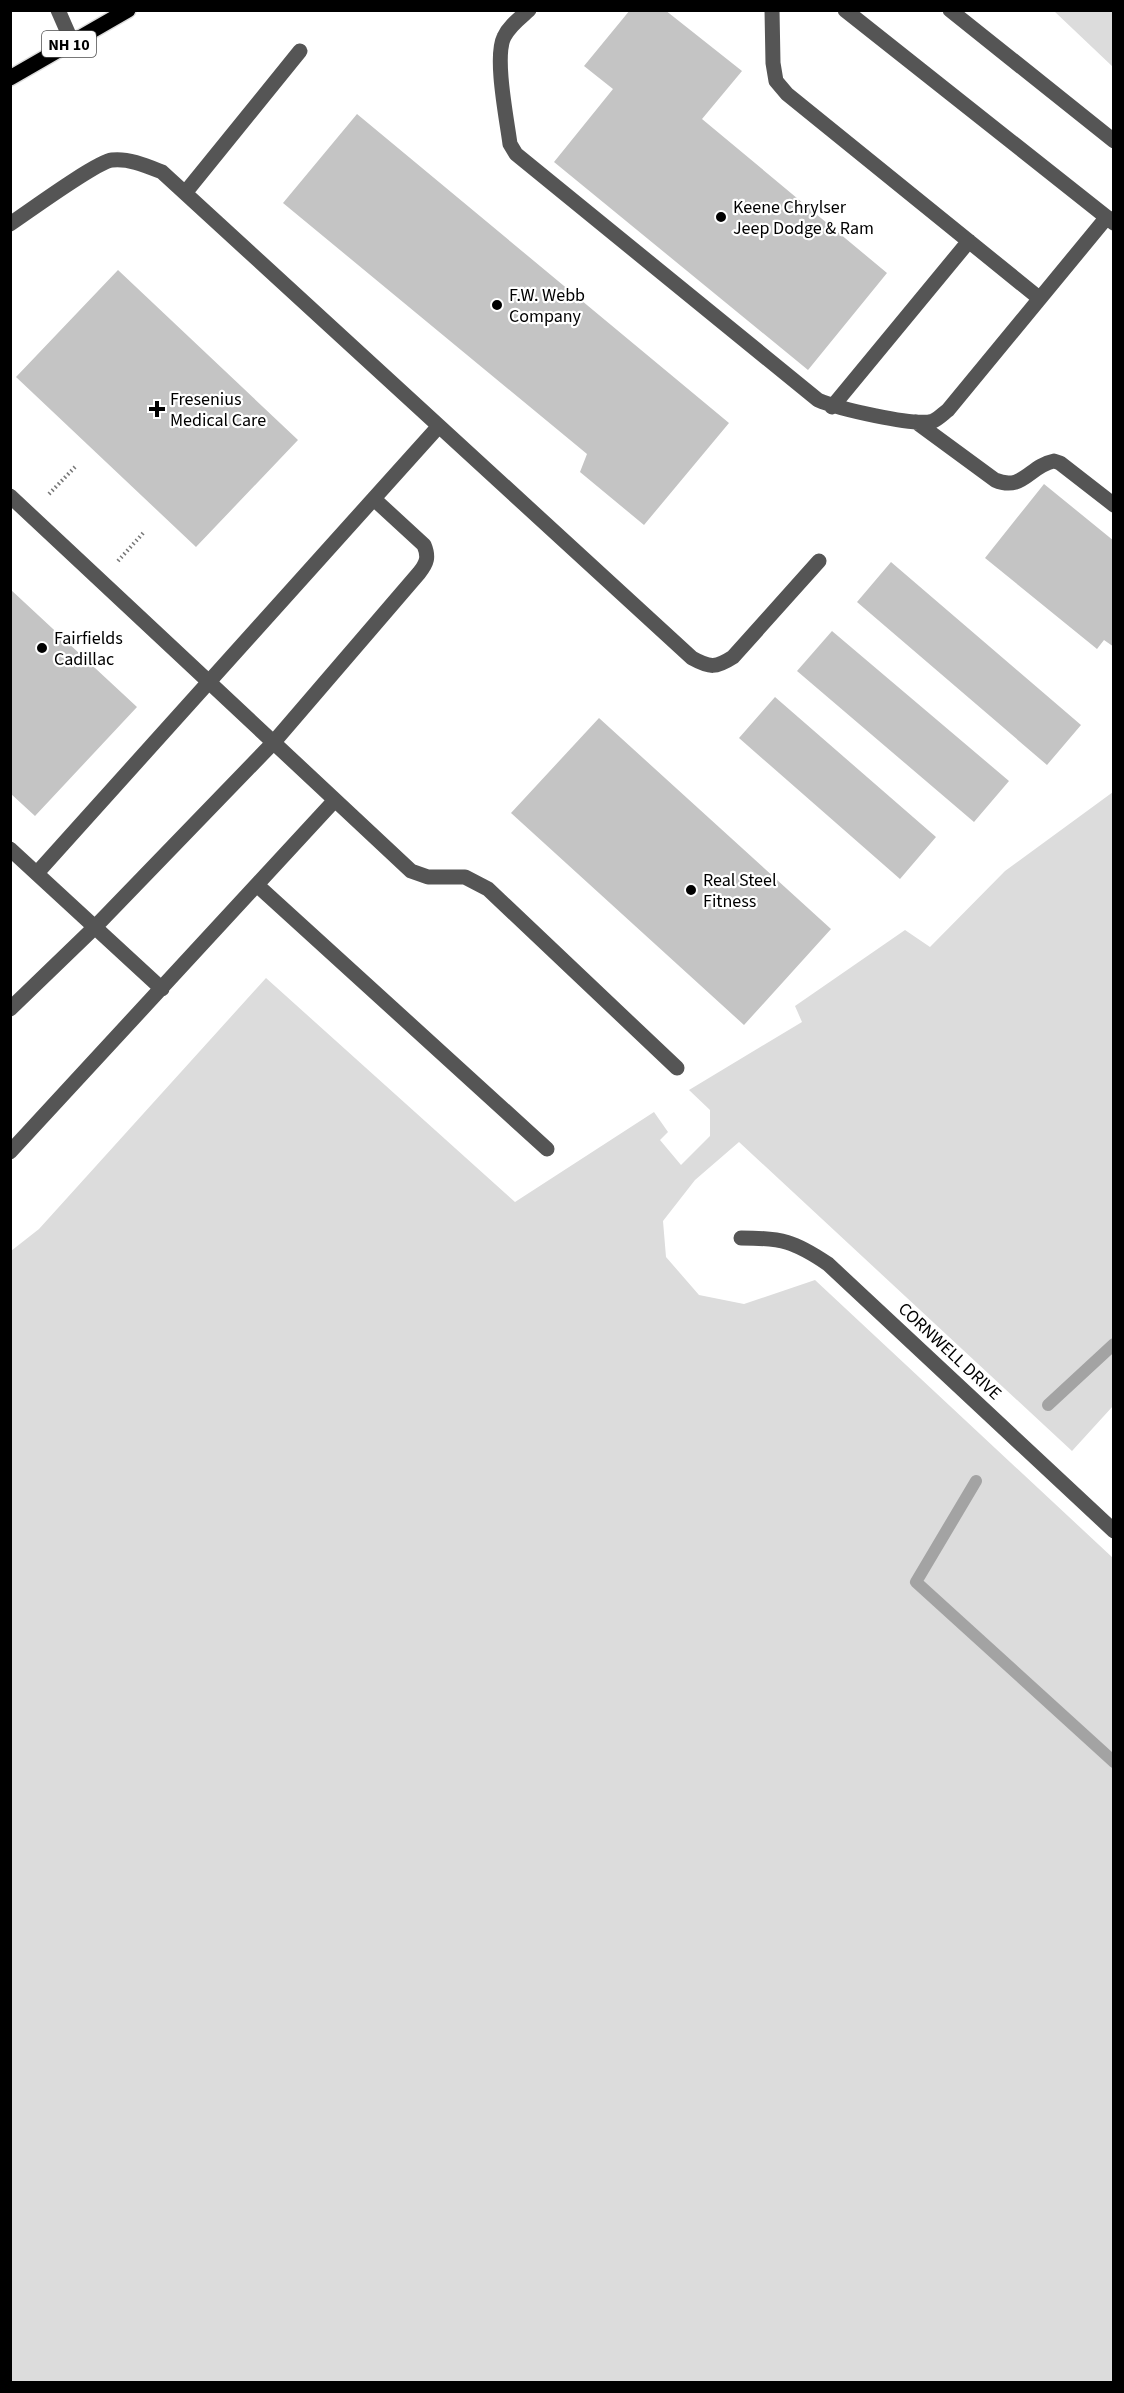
<svg xmlns="http://www.w3.org/2000/svg" width="1124" height="2393" viewBox="0 0 1124 2393" font-family="'Source Sans 3',sans-serif">
<style>
.green{fill:#dcdcdc}
.lines{fill:none;stroke-linecap:round;stroke-linejoin:round}
.stream{stroke:#a3a3a3;stroke-width:12}
.building{fill:#c4c4c4}
.major-casing{stroke:#dbdbdb;stroke-width:18}
.path{stroke:#777;stroke-width:4;stroke-dasharray:1.5 3;stroke-linecap:butt}
.minor{stroke:#555;stroke-width:15}
.major{stroke:#000;stroke-width:15}
.poi-dot{fill:#000;stroke:#fff;stroke-width:2}
.labels{text-anchor:middle;stroke-width:4.5;stroke-linejoin:round;paint-order:stroke}
.shield{fill:#fff;stroke:#4c4c4c;stroke-width:1.5}
.shield-label{font-size:16px;font-weight:bold;fill:#000}
.poi-label{font-size:18px;fill:#000;stroke:#fff;text-anchor:start}
.street-label{font-size:18px;fill:#000;stroke:#fff}
</style>
<rect width="100%" height="100%" fill="#fff"/>
<path class="green" d="M1054 11H1113V67Z
M1113 792V1406L1072 1451 739 1142 695 1180 663 1221 666 1257 699 1295 744 1304 815 1280 1113 1558V2382H11V1251L39 1229 266 978 515 1202 654 1112 668 1132 660 1140 681 1165 710 1136V1110L689 1090 802 1022 795 1006 905 930 930 947 1005 871Z"/>
<g class="lines">
<path class="stream" d="M1048 1405 1114 1344
M976 1481 916 1582 1114 1762"/>
</g>
<path class="building" d="M630 10H665L742 71 702 119 887 273 808 370 554 162 613 89 584 66Z
M357 114 729 423 644 525 580 472 587 454 283 203Z
M118 270 298 440 196 547 16 377Z
M1044 484 1114 541V647L1104 640 1097 649 985 558Z
M891 562 1081 725 1047 765 857 602Z
M10 589 137 707 35 816 10 793Z
M832 631 1009 781 974 822 797 671Z
M775 697 936 837 900 879 739 738Z
M599 718 831 929 744 1025 511 813Z"/>
<g class="lines">
<defs>
<path id="major" d="M10 78 128 10"/>
</defs>
<use href="#major" class="major-casing"/>
<path class="path" d="M49 494 76 466
M118 561 145 531"/>
<path class="minor" d="M58 10 72 42
M529 10C520 18 509 26 504 37 494 57 507 120 510 144L516 154 818 400C836 408 915 427 933 421 938 419 944 413 948 410L1107 217
M772 10 773 63 776 81 787 94 1039 298
M845 10 1114 223
M950 10 1114 141
M185 193 300 51
M10 224C28 212 96 162 112 160 129 158 147 166 162 172L692 658C710 668 716 668 733 657L819 561
M832 407 969 241
M916 422 995 480C1023 492 1029 466 1054 461L1060 463 1114 505
M10 496 411 871 428 877H465L488 889 677 1068
M10 849 162 989
M37 873 439 426
M257 885 547 1149
M10 1009 95 927 273 743 419 573C427 563 429 557 424 545L374 499
M10 1152 335 800
M741 1238C782 1238 794 1241 828 1264L1114 1531"/>
<use href="#major" class="major"/>
</g>
<g class="poi-dot">
<circle cx="721" cy="217" r="6"/>
<circle cx="497" cy="305" r="6"/>
<path d="M154 400h6v6h6v6h-6v6h-6v-6h-6v-6h6z"/>
<circle cx="42" cy="648" r="6"/>
<circle cx="691" cy="890" r="6"/>
</g>
<g class="labels">
<rect class="shield" x="42" y="31" width="54" height="26" rx="4.5"/>
<g class="shield-label">
<text x="69" y="50">NH 10</text>
</g>
<g class="poi-label">
<text x="733" y="213">Keene Chrylser<tspan x="733" dy="21">Jeep Dodge &amp; Ram</tspan></text>
<text x="509" y="301">F.W. Webb<tspan x="509" dy="21">Company</tspan></text>
<text x="170" y="405">Fresenius<tspan x="170" dy="21">Medical Care</tspan></text>
<text x="54" y="644">Fairfields<tspan x="54" dy="21">Cadillac</tspan></text>
<text x="703" y="886">Real Steel<tspan x="703" dy="21">Fitness</tspan></text>
</g>
<g class="street-label">
<text transform="translate(950 1351) rotate(43)" y="6">CORNWELL DRIVE</text>
</g>
</g>
<rect width="1124" height="2393" fill="none" stroke="#000000" stroke-width="24"/>
</svg>
